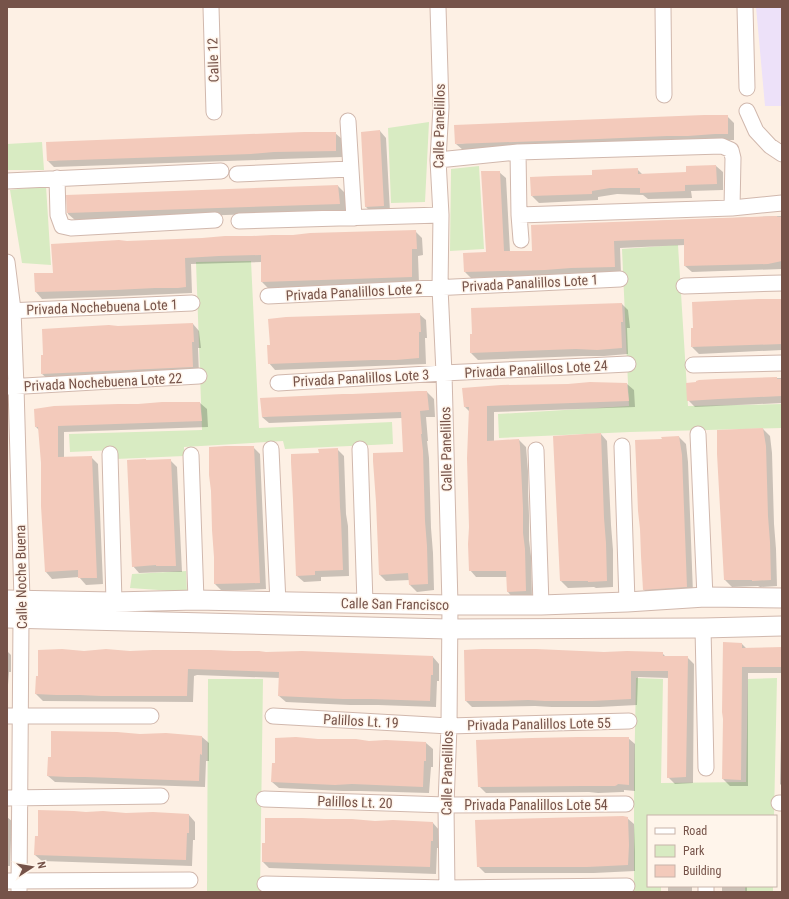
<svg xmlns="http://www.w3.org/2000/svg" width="789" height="899" viewBox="0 0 789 899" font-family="'Roboto Condensed',sans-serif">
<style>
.education{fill:#ede1f9}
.green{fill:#d8ebc2}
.shadow{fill:#0003}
.building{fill:#f3cabb}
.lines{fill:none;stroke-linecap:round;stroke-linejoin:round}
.minor-casing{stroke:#d1b8ad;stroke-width:17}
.tertiary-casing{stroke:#d1b8ad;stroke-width:21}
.minor{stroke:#fff;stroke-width:15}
.tertiary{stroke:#fff;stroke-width:19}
.labels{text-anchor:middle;stroke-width:3;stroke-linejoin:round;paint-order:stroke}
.street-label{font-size:14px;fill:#765349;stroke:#fff5eb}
</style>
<rect width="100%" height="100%" fill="#fdf0e4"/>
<path class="education" d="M756 7H782V106H765Z"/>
<path class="green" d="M429 122 425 202 391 203 388 128Z
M42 142 44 170H7V144Z
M479 166 484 249 450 251 451 169Z
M46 186 51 265 22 263 10 190Z
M678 245 688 406 782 404V428L630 432 499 438 498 414 629 406 622 249Z
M251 261 259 428 392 422 393 444 285 449 283 441 184 447V456L116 459V450L70 452 69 434 202 430 196 262Z
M186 571 187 592 130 588 132 574Z
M636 678 663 679 661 783 746 782 748 679 777 678 774 816H648V886H661V892H634V783Z
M208 679H263L260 892H207Z
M745 886H773V892H745Z"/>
<path class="shadow" d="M727 116 734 123V140H722L463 150 456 144Z
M380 131 386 138 390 212 373 214 366 207Z
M335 133 342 139 343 157 281 159 258 160 54 167 48 161Z
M716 166 723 172V190L691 191 692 198 648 199 643 195 617 194 598 197V200L539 203 532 196 593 176 637 169 643 175 687 173Z
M499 172 506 178 510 252H534L532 226 782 216V269L692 272 685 266V245L620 248 621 273 552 276 471 278 465 272 487 253Z
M338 186 345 193 346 211 75 220 68 214 67 196Z
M415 231 422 238 423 255 418 256 419 283 269 289 262 282V262L191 264 192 293 123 296 42 299 36 292 35 274H54L127 242Z
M782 300V350L699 354 692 347Z
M622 304 628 310 630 328H627L628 354 604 356H583L478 360 471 353Z
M419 314 426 320 427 338H425L426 364 275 370 269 363Z
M193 324 199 331 201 348H198L199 374 49 380 42 374 118 327Z
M782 378V403L695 407 688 400 717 380Z
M627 384 634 390 635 407 494 412V442L519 440 526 447 528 471V492L529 515V540L531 556 532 598 514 599 508 592 507 577H476L470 570V412L465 407Z
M427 392 434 399 435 417H426L428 441H427L429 458 431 528 433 553 434 590 417 592 410 585V580L386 581 380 575 404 453 402 418 269 423 262 417Z
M162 403H200L207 409 208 427 64 432V458L91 457 98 464 103 584 86 585 79 577 52 579 46 572 42 463 40 431 36 427 138 405Z
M763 429 770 436 772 453 774 524 776 549 777 586 760 587 758 586 732 587 725 580Z
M601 434 607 441 611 525 613 550V587L596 588 594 587 568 588 561 581Z
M679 437 686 444 688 462 693 593 651 596 644 590 663 440Z
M253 447 260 454 266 589 222 591 215 584V557Z
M337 449 344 456 346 514 348 526 349 576 321 577V581L304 582 297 576 320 453Z
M170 460 177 467 182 572H163L139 573 133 566Z
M742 644 747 649 782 648V673H748V786H730L723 779Z
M7 651 11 655V672H9L7 698Z
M84 652H130L433 657 439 664V681H437L436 707 378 705H350L286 702 279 696 280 678 197 675 194 676 193 702 43 701 36 694Z
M604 653H662L666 657H687L694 664 693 783 675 784 668 777 669 678 638 677 637 705 599 707H552L535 706 472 707 466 701Z
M166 734 202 737 209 743V761H206L205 787 55 782 48 776 140 735Z
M781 737H782V786L780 784Z
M628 738 635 744V791L624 790V792H622L598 793 589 792 486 793 479 786Z
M369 742 426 743 433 749V767H431L429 793 360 791H343L279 788 272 782Z
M86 813 189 815 195 822V840H193L192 866 42 861 35 855 39 837Z
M7 817 13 822V840H11L10 866H7Z
M627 818 634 824 635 852V871L594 873H485L478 866Z
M375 822 433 823 439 830V848H437L436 874 269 868 263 862 266 844Z
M781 850H782V869L781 868Z
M668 886H692V892H668Z
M722 886H747V892H722Z"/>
<path class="building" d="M704 115H728V134H715L688 136H667L598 139 455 144 454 125Z
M380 130 384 206 365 207 361 132Z
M304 132H336V151L274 152 251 154 47 161 46 142Z
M716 165 717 184 685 185V191L640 193V188H610L592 191V194L531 196 530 177 553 176 592 175V170L612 169 638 168V174L686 172V166Z
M481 171H500L504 251H532L531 225 777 216V217H782V261L768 264 684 266V239L638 240 614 241 615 267 571 268 545 270 464 272 463 253 486 252Z
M338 185 340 204 67 213 66 195Z
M416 230 417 249H412V277L261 282V255L219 256 185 258 186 287 178 288H155L115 290 35 292 34 273H53L51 244 119 240 127 241 202 238 225 236H252L272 235H293L310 233Z
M758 299H782V344L691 347V328H693L692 302Z
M622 303 623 322H621L622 348 597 350 576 349 470 353V334H472L471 308Z
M420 313 421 332H419V358L396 360H373L268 364 267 345H270L268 319 286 317Z
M193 323 194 342H192L193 367 41 374V355H43L42 329 109 325 118 326Z
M777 377V379H782V396L719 399 687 401 686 383 696 382V381L699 380 717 379Z
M590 382 627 383 629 401 487 406V441L519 439 520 446 523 508V533L525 549 526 591 507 592 506 571H469L468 544 469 527 467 458 469 407H464L462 388 501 385 568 384Z
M419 391H427L429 410 420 411 422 434H421L423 451 425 521 427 546 428 584 409 585 408 573 379 575 376 502 373 461V453L403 452 401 412 262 417 260 398 343 394H352Z
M162 402H200L202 421 58 426V457L92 456 97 578H78V570L45 572 41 506V463L38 427H35L34 409 54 406 118 404H138Z
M763 428 766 446 768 516 770 542 771 580 752 581V580H724L717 454V430Z
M601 433 604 518 606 543 607 581 588 582V581H560L553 436Z
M679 436 682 455 687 587 643 590 641 556 640 529 638 511 636 462 635 440 662 439 661 437Z
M226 446H254L260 583 214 584V557L212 530 211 491 209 475V447Z
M338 448 340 507 341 519 343 570 315 571V575L296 576 293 500 291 462V454L319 453 318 449Z
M146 459V460L171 459 176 566H156V565L132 567 127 460Z
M723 642 742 643V648L782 647V667H742L741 780 722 779 723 719 722 712Z
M62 649 84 651 106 649 130 651 153 650H211L234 651H259L266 652 302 651 433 656V675H431L430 701 371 699H343L278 696 279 672 190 669H188L187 696H101L80 695H56L35 694 36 676H38V650Z
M482 649H536L604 652 627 651 663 652V656H688L686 777 667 778 668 671H631V699L592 701H545L528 700 500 701H465L464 650Z
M51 731 117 732 140 734 166 733 202 736V755L200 754 199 781 85 777H67L47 776 48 757H51Z
M296 737 318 739H356L369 741 386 740 426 742V761H424L423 787 352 784 335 785 271 782 272 763H275V738Z
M578 737H629V785L618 784 617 785 615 786H582L478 787 476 740 532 738Z
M38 810 74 811 86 812 103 811 126 813 153 812 189 814V833H187L186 860 34 855 35 836H38Z
M623 816 628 817 629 845 628 865 587 867H477L475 820Z
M265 818H302L325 819H352L375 821 393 820 433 822V841H431L430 867 262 862V843H265Z"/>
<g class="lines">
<defs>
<path id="minor" d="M211 7 214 112
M438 7 441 107 438 160 441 215 440 288 444 373 450 605 449 726 446 805 447 892
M663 7 664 95
M745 7 747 88
M747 111 756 131 770 146 782 154
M348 121 354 218
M518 152 519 215 521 240
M438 160 518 152 722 146 731 150 733 158 732 208
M237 174 350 169
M57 178 58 215 62 226 71 228 215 220
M7 181 221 171
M519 215 732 208 782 203
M239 221 441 215
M7 262 13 310 16 387 22 600 21 618 19 892
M684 286 782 283
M268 296 620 279
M7 311 192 303
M693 365 782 363
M278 383 444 373 628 364
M7 387 199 376
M698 434 705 597
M622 446 627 602
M271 449 278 603
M360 449 365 603
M536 450 541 605
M110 454 114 602
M191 455 196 600
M703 628 706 768
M7 716H151
M273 716 449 726 629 721
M7 798 161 796
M264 799 446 805 626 804
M779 803H782
M7 881 190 880
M265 884 447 888 627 886
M706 886V892"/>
<path id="tertiary" d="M7 600 114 602 196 600 450 605H541L627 602 705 597 782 598
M7 618 449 629 703 628 782 626"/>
</defs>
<use href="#minor" class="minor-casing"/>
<use href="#tertiary" class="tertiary-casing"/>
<use href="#minor" class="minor"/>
<use href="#tertiary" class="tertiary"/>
</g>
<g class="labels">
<g class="street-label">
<text transform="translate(213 60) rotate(-92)" y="5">Calle 12</text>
<text transform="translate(439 126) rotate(-89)" y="5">Calle Panelillos</text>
<text transform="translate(530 283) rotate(-3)" y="5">Privada Panalillos Lote 1</text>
<text transform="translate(354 292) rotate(-3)" y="5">Privada Panalillos Lote 2</text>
<text transform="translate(102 307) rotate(-2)" y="5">Privada Nochebuena Lote 1</text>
<text transform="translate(536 369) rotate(-3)" y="5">Privada Panalillos Lote 24</text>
<text transform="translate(361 378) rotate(-3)" y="5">Privada Panalillos Lote 3</text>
<text transform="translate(103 382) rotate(-3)" y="5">Privada Nochebuena Lote 22</text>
<text transform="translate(446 449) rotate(-91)" y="5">Calle Panelillos</text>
<text transform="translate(21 577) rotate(-91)" y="5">Calle Noche Buena</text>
<text transform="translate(395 604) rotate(1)" y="5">Calle San Francisco</text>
<text transform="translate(361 721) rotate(3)" y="5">Palillos Lt. 19</text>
<text transform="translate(539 724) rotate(-1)" y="5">Privada Panalillos Lote 55</text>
<text transform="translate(447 773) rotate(-89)" y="5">Calle Panelillos</text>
<text transform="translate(355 802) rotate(2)" y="5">Palillos Lt. 20</text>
<text x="536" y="810">Privada Panalillos Lote 54</text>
</g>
</g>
<rect width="789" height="899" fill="none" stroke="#765349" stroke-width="16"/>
<rect x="647" y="815" width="130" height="72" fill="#fff5eb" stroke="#c8b4aa"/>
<rect x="655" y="828" width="20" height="6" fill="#ffffff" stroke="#c8b4aa"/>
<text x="683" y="835" font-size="12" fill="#765349">Road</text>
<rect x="655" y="845" width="20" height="12" fill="#d8ebc2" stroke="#c8b4aa"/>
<text x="683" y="855" font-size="12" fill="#765349">Park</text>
<rect x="655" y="865" width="20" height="12" fill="#f3cabb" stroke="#c8b4aa"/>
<text x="683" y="875" font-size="12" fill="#765349">Building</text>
<g transform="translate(32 867) rotate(78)" stroke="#fff5eb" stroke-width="3" paint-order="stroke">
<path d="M0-3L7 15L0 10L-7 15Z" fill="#765349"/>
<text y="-6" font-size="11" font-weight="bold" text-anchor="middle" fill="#765349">N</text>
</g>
</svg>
